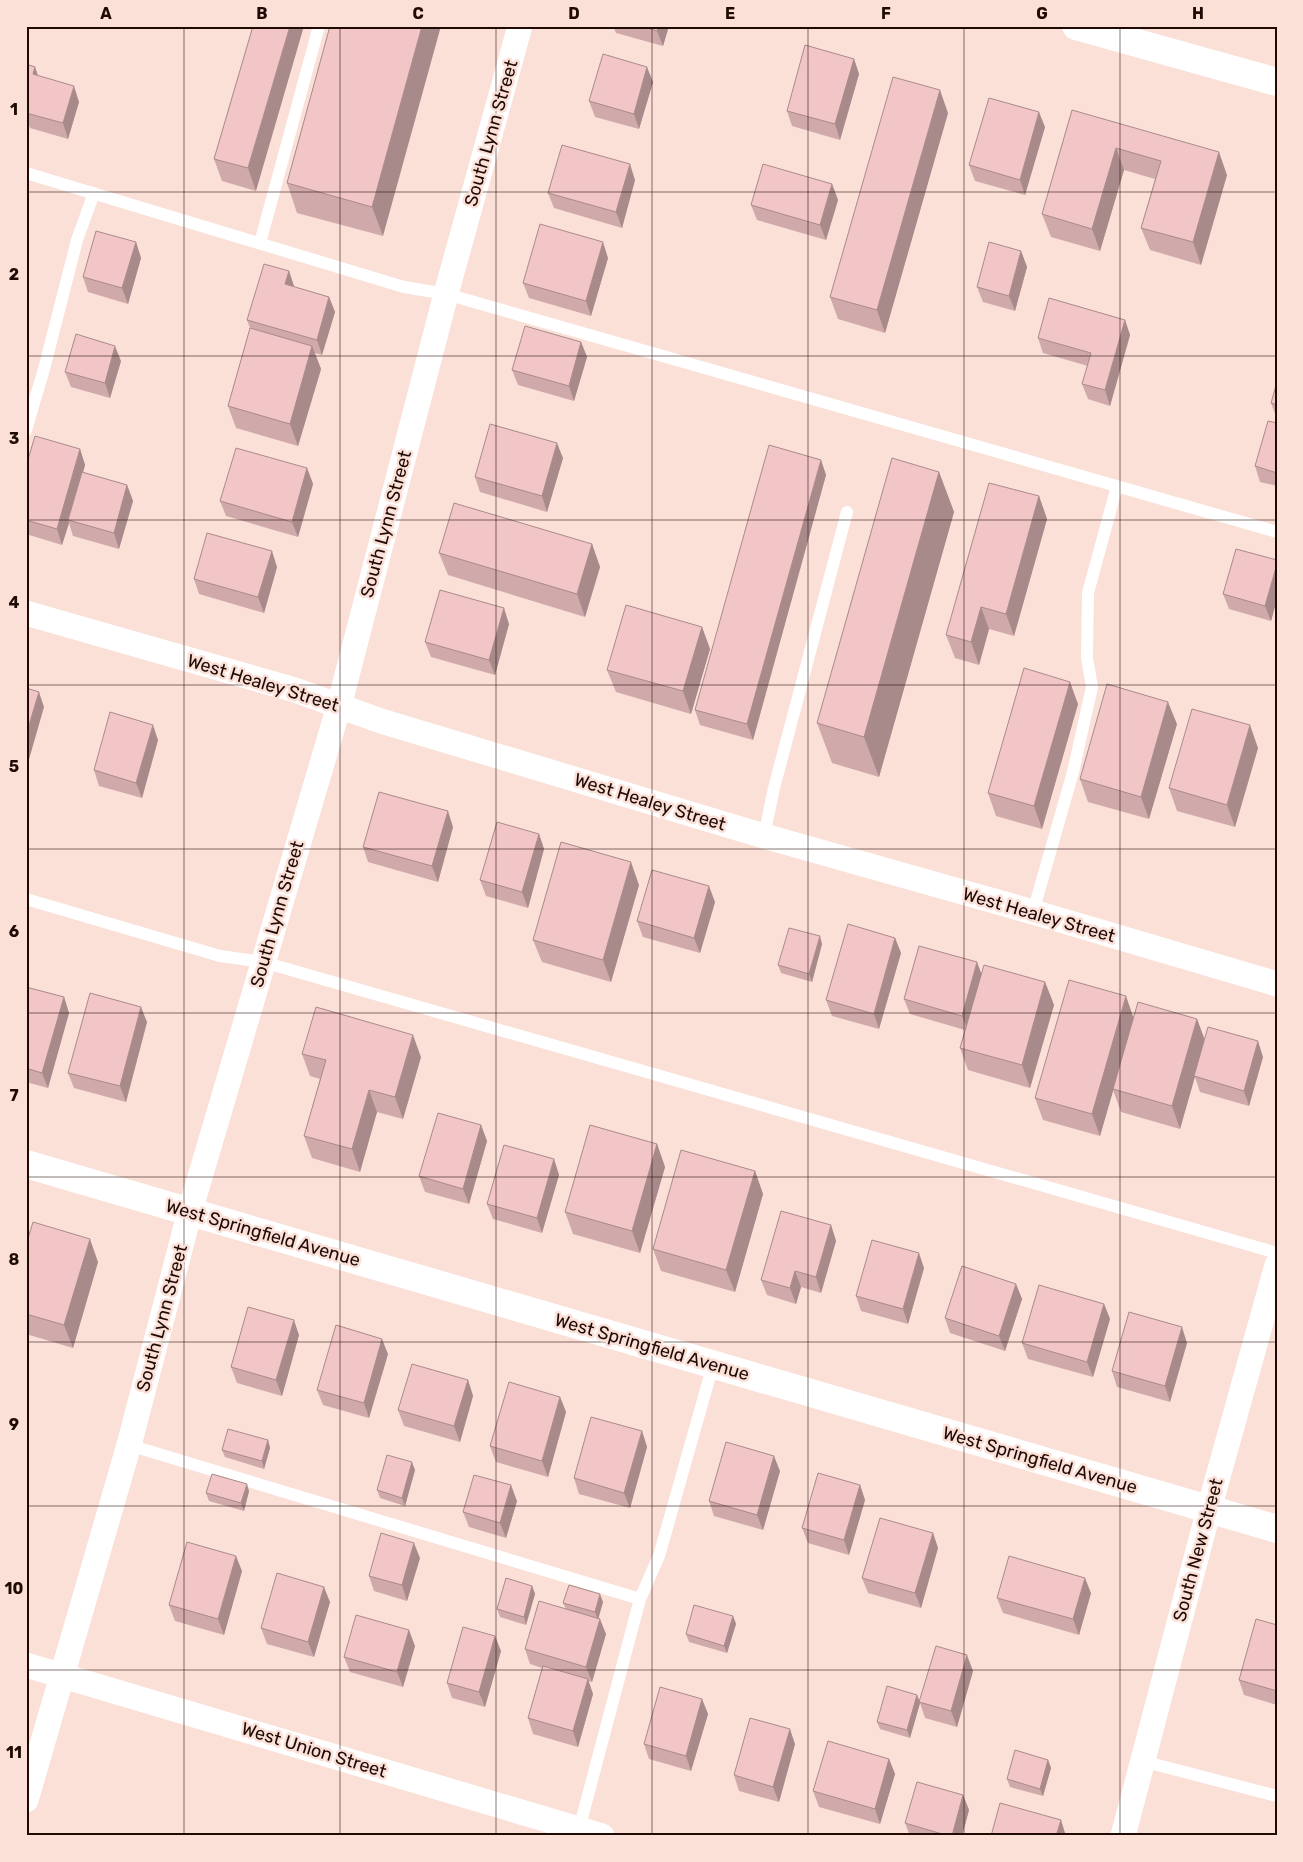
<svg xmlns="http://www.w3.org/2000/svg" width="1303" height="1862" viewBox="0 0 1303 1862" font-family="Rubik,sans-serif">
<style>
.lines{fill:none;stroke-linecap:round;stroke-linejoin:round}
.service{stroke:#fff;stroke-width:12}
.minor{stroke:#fff;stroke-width:25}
.tertiary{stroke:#fff;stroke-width:28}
.secondary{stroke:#fff;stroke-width:28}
.wall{fill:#d0a9aa}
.shaded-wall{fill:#a98a8b}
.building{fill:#f2c5c6;stroke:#a98a8b}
.grid{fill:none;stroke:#1f0a04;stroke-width:1;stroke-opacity:0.55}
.labels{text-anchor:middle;stroke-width:5;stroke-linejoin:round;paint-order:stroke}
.street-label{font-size:18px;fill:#1f0a04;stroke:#fbe0d8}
.neatline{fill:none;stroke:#1f0a04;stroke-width:2}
.grid-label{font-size:16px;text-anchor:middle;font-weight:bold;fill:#1f0a04}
</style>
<rect width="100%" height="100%" fill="#fbe0d8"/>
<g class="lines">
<path class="service" d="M26 173 404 287 446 294 1277 532
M260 243 319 26
M26 430 44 369 77 240 94 193
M764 836 774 788 847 512
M26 899 220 956 263 962 1277 1253
M1033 912 1073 772 1092 687 1087 658 1088 593 1117 486
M129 1445 640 1599
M1142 1761 1277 1796
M578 1833 640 1599 659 1556 713 1365"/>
<path class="minor" d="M26 613 295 690 381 721 764 836 1033 912 1277 984
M26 1665 602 1836
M26 1800 129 1445 190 1211 339 706 446 294 520 26
M1123 1836 1209 1509 1277 1265"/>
<path class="tertiary" d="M1076 26 1277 82"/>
<path class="secondary" d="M26 1164 1277 1529"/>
</g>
<path class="wall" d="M253 26 256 191 222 181 214 159Z
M330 26 383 236 297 213 287 183Z
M613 26H669L663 46 616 33Z
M854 59 859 74 840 140 792 126 787 111Z
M26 64 35 67 38 76 79 102 68 139 30 128 27 120H26Z
M653 82 639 129 595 117 589 101Z
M1072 110 1227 175 1201 265 1150 250 1141 228 1155 179 1124 170 1100 251 1051 237 1042 214Z
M948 113 885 333 838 319 830 297Z
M1045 127 1025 195 975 181 969 165Z
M635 180 622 228 554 208 548 193Z
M832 184 838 200 826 240 757 220 751 205Z
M136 242 141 258 128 304 88 292 83 277Z
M1021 251 1027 267 1015 311 983 302 977 287Z
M608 258 591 316 529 298 523 283Z
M289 271 294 287 329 297 335 312 322 355 315 353 321 369 298 446 236 428 228 406 250 328 247 320Z
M1125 320 1130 335 1110 406 1088 399 1082 384 1088 366 1043 353 1038 338Z
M581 342 587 357 574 401 518 385 512 370Z
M121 361 110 398 71 387 65 372Z
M1277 382V419L1271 403Z
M1277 423V486L1260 482 1255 466Z
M80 449 85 465 83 473 127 485 133 501 119 549 73 536 69 523 62 545 26 534V466Z
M563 458 547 512 480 492 475 477Z
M821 460 826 475 753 740 700 725 695 710Z
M307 468 313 484 298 537 226 516 220 501Z
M939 472 954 512 879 777 832 763 817 723Z
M1039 496 1047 519 1014 636 989 629 979 665 955 658 946 635Z
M592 544 600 567 585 617 448 575 439 553Z
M1277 560V599L1271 621 1229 609 1223 594Z
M277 567 264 613 199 594 194 579Z
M509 624 495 675 431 657 425 642Z
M702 627 710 649 691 714 616 692 607 670Z
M1078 704 1042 829 996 816 988 793Z
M1177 724 1149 819 1088 802 1080 779Z
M158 740 142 798 99 786 94 770Z
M1258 748 1235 827 1177 811 1169 788Z
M453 827 438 882 368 862 363 847Z
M539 834 544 849 528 908 486 896 480 880Z
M639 885 611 982 542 962 533 940Z
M715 902 700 953 643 937 637 921Z
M895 938 901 953 879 1029 832 1016 826 1000Z
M822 944 812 982 781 973 778 965Z
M982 973 1045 982 1054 1005 1030 1088 968 1070 960 1048 965 1030 910 1014 904 999Z
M26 987 64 997 69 1013 48 1088 26 1082Z
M1134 1018 1197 1019 1205 1040 1263 1057 1249 1106 1200 1092 1195 1077 1180 1129 1121 1112 1113 1090 1100 1136 1043 1120 1035 1098Z
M147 1022 126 1102 74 1088 68 1073Z
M302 1054 421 1057 403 1119 377 1112 360 1172 312 1158 304 1136 320 1079 310 1076Z
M481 1125 487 1141 469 1204 425 1192 419 1176Z
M657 1144 665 1167 640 1253 573 1234 565 1212Z
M554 1159 559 1175 542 1233 493 1219 487 1204Z
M755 1171 763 1194 735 1292 661 1271 653 1249Z
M831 1225 836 1241 821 1293 801 1287 796 1304 767 1295 761 1280Z
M26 1245 98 1262 73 1348 26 1334Z
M924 1268 908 1324 861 1311 856 1296Z
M1016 1284 1022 1299 1005 1351 950 1333 945 1318Z
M1104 1304 1110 1319 1093 1377 1028 1359 1022 1343Z
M299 1335 282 1396 237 1383 231 1367Z
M1187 1343 1170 1402 1117 1387 1112 1371Z
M388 1354 369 1418 323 1405 317 1390Z
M468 1380 473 1396 460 1442 404 1426 398 1410Z
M560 1397 566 1412 548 1477 496 1462 490 1446Z
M642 1431 647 1447 630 1508 579 1494 574 1478Z
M268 1440 270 1448 264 1469 225 1457 222 1450Z
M415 1470 405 1506 380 1498 377 1490Z
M780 1471 763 1530 714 1516 709 1501Z
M860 1485 865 1500 849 1555 808 1543 802 1528Z
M249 1491 244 1511 209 1501 206 1493Z
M517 1501 506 1538 469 1527 463 1512Z
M933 1533 938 1548 921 1608 868 1593 862 1578Z
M420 1558 407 1601 374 1591 369 1576Z
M242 1571 224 1635 175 1621 169 1605Z
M532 1586 535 1594 526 1625 500 1617 497 1609Z
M1091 1593 1079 1635 1003 1613 997 1598Z
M330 1602 314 1657 267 1644 261 1628Z
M603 1602 598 1618 606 1634 592 1682 588 1681 593 1694 578 1747 533 1734 528 1718 542 1668 530 1664 525 1649 566 1609 563 1603Z
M733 1616 736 1624 727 1653 689 1642 686 1634Z
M1277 1625V1705L1244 1695 1239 1680Z
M415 1646 403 1687 350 1672 344 1657Z
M501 1651 485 1707 452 1698 447 1683Z
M973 1671 957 1727 925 1718 920 1703 910 1738 880 1729 877 1722 917 1695 920 1702Z
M702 1699 708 1714 691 1771 649 1759 644 1744Z
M795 1744 779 1802 739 1791 734 1775Z
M889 1759 895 1774 880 1824 819 1807 813 1791Z
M1048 1760 1051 1768 1043 1796 1010 1787 1007 1779Z
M963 1795 969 1810 962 1836H910L905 1823Z"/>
<path class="shaded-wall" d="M290 26H304L256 191 248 168Z
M422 26H441L383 236 372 207Z
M659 26H669L663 46 657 31Z
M854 59 859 74 840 140 835 124Z
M35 67 40 82 33 74Z
M647 67 653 82 639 129 634 114Z
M74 86 79 102 68 139 63 123Z
M940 90 948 113 885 333 877 310Z
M1039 112 1045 127 1025 195 1020 180Z
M1116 148 1124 170 1100 251 1092 229Z
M1219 152 1227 175 1201 265 1193 242Z
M630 164 635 180 622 228 616 212Z
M832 184 838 200 826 240 820 225Z
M136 242 141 258 128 304 122 288Z
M603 242 608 258 591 316 586 301Z
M1021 251 1027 267 1015 311 1009 296Z
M289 271 294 286 290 299 285 284Z
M329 297 335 312 322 355 317 340Z
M1125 320 1130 335 1110 406 1105 390Z
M581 342 587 357 574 401 569 386Z
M115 346 121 361 110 398 105 383Z
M312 346 321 369 298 446 290 424Z
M557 443 563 458 547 512 542 496Z
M80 449 85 465 69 521 68 520 69 523 62 545 57 529Z
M821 460 826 475 753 740 747 724Z
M307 468 313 484 298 537 292 522Z
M939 472 954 512 879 777 864 737Z
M127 485 133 501 119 549 114 533Z
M1039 496 1047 519 1014 636 1006 614Z
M592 544 600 567 585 617 577 594Z
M272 551 277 567 264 613 258 597Z
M1277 564V599L1271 621 1265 606Z
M981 607 989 629 979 665 971 642Z
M504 608 509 624 495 675 489 660Z
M702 627 710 649 691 714 683 691Z
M1070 682 1078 704 1042 829 1034 806Z
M39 692 44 707 26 770V735Z
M1168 702 1177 724 1149 819 1141 797Z
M153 725 158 740 142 798 136 783Z
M1250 725 1258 748 1235 827 1227 805Z
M448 811 453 827 438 882 432 866Z
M539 834 544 849 528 908 522 892Z
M631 862 639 885 611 982 603 960Z
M709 886 715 902 700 953 694 938Z
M820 936 822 944 812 982 809 974Z
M895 938 901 953 879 1029 874 1014Z
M977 962 983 978 968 1031 962 1016Z
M1045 982 1054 1005 1030 1088 1022 1065Z
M1126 996 1134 1019 1100 1136 1092 1114Z
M64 997 69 1013 48 1088 42 1073Z
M141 1007 147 1022 126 1102 120 1086Z
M1197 1019 1205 1041 1180 1129 1172 1106Z
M413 1035 421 1057 403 1119 395 1097Z
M1258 1041 1263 1057 1249 1106 1244 1091Z
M369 1090 377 1112 360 1172 352 1149Z
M481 1125 487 1141 469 1204 463 1189Z
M657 1144 665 1167 640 1253 632 1231Z
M554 1159 559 1175 542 1233 537 1218Z
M755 1171 763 1194 735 1292 726 1270Z
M831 1225 836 1241 821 1293 816 1277Z
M90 1239 98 1262 73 1348 64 1325Z
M919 1253 924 1268 908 1324 903 1309Z
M795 1271 801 1287 796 1304 790 1288Z
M1016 1284 1022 1299 1005 1351 999 1336Z
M1104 1304 1110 1319 1093 1377 1087 1362Z
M294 1320 299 1335 282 1396 276 1380Z
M1182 1327 1187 1343 1170 1402 1165 1386Z
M382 1339 388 1354 369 1418 364 1403Z
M468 1380 473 1396 460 1442 454 1426Z
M560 1397 566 1412 548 1477 542 1461Z
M642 1431 647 1447 630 1508 624 1493Z
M268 1440 270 1448 264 1469 262 1461Z
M774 1456 780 1471 763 1530 757 1515Z
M412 1462 415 1470 405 1506 402 1498Z
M247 1484 249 1491 244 1511 241 1503Z
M511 1485 517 1501 506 1538 500 1523Z
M860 1485 865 1500 849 1555 844 1540Z
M933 1533 938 1548 921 1608 915 1593Z
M414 1543 420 1558 407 1601 402 1585Z
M236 1556 242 1571 224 1635 218 1619Z
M1085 1578 1091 1593 1079 1635 1073 1619Z
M532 1586 535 1594 526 1625 524 1617Z
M324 1587 330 1602 314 1657 308 1642Z
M600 1594 603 1602 598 1620 595 1612Z
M733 1616 736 1624 727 1653 724 1646Z
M600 1619 606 1634 592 1682 586 1667Z
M409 1630 415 1646 403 1687 397 1672Z
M495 1636 501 1651 485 1707 479 1692Z
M967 1655 973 1671 957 1727 951 1711Z
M588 1679 593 1694 578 1747 573 1731Z
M917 1695 920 1703 910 1738 907 1730Z
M702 1699 708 1714 691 1771 686 1756Z
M790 1729 795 1744 779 1802 773 1787Z
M889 1759 895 1774 880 1824 875 1809Z
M1048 1760 1051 1768 1043 1796 1040 1789Z
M963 1795 969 1810 962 1836H952Z
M1061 1820 1066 1836H1056Z"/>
<path class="building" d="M253 26H290L248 168 214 159Z
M330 26H422L372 207 287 183Z
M642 26H659L657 31Z
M805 45 854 59 835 124 787 111Z
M603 54 647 67 634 114 589 101Z
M26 64 35 67 33 74 74 86 63 123 26 113Z
M893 77 940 90 877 310 830 297Z
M989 98 1039 112 1020 180 969 165Z
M1072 110 1219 152 1193 242 1141 228 1161 161 1116 148 1092 229 1042 214Z
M562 145 630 164 616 212 548 193Z
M763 164 832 184 820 225 751 205Z
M540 224 603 242 586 301 523 283Z
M96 231 136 242 122 288 83 277Z
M989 242 1021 251 1009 296 977 287Z
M264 264 289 271 285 284 329 297 317 340 247 320Z
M1049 298 1125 320 1105 390 1082 384 1091 353 1038 338Z
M525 326 581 342 569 386 512 370Z
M250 328 312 346 290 424 228 406Z
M76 334 115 346 105 383 65 372Z
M1277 382V405L1271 403Z
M1268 421 1277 423V473L1255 466Z
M490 424 557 443 542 496 475 477Z
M35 436 80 449 57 529 26 520V466Z
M769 445 821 460 747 724 695 710Z
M236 448 307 468 292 522 220 501Z
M892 458 939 472 864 737 817 723Z
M82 472 127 485 114 533 68 520Z
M989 483 1039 496 1006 614 981 607 971 642 946 635Z
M454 503 592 544 577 594 439 553Z
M207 533 272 551 258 597 194 579Z
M1236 549 1277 560V564L1265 606 1223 594Z
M440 590 504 608 489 660 425 642Z
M626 605 702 627 683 691 607 670Z
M1024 668 1070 682 1034 806 988 793Z
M1107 684 1168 702 1141 797 1080 779Z
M26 688 39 692 26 735Z
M1192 709 1250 725 1227 805 1169 788Z
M110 712 153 725 136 783 94 770Z
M379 792 448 811 432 866 363 847Z
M497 822 539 834 522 892 480 880Z
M561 842 631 862 603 960 533 940Z
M652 870 709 886 694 938 637 921Z
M848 924 895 938 874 1014 826 1000Z
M789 928 820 936 809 974 778 965Z
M919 946 977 962 962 1016 904 999Z
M984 965 1045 982 1022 1065 960 1048Z
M1069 980 1126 996 1092 1114 1035 1098Z
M26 987 64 997 42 1073 26 1068Z
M90 993 141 1007 120 1086 68 1073Z
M1138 1002 1197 1019 1172 1106 1113 1089Z
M316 1007 413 1035 395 1097 369 1090 352 1149 304 1136 326 1060 302 1054Z
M1208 1027 1258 1041 1244 1091 1194 1076Z
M438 1113 481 1125 463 1189 419 1176Z
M590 1125 657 1144 632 1231 565 1212Z
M504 1145 554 1159 537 1218 487 1204Z
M681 1150 755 1171 726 1270 653 1249Z
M781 1211 831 1225 816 1277 795 1271 790 1288 761 1280Z
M33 1222 90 1239 64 1325 26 1314V1245Z
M872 1240 919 1253 903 1309 856 1296Z
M962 1266 1016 1284 999 1336 945 1318Z
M1039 1285 1104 1304 1087 1362 1022 1343Z
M248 1307 294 1320 276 1380 231 1367Z
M1129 1312 1182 1327 1165 1386 1112 1371Z
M336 1325 382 1339 364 1403 317 1390Z
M412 1364 468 1380 454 1426 398 1410Z
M509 1382 560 1397 542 1461 490 1446Z
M591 1417 642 1431 624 1493 574 1478Z
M228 1429 268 1440 262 1461 222 1450Z
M726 1442 774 1456 757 1515 709 1501Z
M387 1455 412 1462 402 1498 377 1490Z
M818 1473 860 1485 844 1540 802 1528Z
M212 1474 247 1484 241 1503 206 1493Z
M474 1475 511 1485 500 1523 463 1512Z
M880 1518 933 1533 915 1593 862 1578Z
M381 1533 414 1543 402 1585 369 1576Z
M187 1542 236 1556 218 1619 169 1605Z
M1009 1556 1085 1578 1073 1619 997 1598Z
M277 1573 324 1587 308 1642 261 1628Z
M506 1578 532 1586 524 1617 497 1609Z
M569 1585 600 1594 595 1612 563 1603Z
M539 1601 600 1619 586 1667 525 1649Z
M694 1605 733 1616 724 1646 686 1634Z
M356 1615 409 1630 397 1672 344 1657Z
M1256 1619 1277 1625V1691L1239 1680Z
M463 1627 495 1636 479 1692 447 1683Z
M936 1646 967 1655 951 1711 919 1702Z
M543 1666 588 1679 573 1731 528 1718Z
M887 1686 917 1695 907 1730 877 1722Z
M660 1687 702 1699 686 1756 644 1744Z
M750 1718 790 1729 773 1787 734 1775Z
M828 1741 889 1759 875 1809 813 1791Z
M1015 1750 1048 1760 1040 1789 1007 1779Z
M917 1782 963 1795 952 1836H949L905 1823Z
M1000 1803 1061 1820 1056 1836H991Z"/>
<path class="grid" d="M184 26V1836M340 26V1836M496 26V1836M652 26V1836M808 26V1836M964 26V1836M1120 26V1836M26 192H1277M26 356H1277M26 520H1277M26 685H1277M26 849H1277M26 1013H1277M26 1177H1277M26 1342H1277M26 1506H1277M26 1670H1277"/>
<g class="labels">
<g class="street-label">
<text transform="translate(491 133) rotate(-74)" y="6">South Lynn Street</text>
<text transform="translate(386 524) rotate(-75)" y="6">South Lynn Street</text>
<text transform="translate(263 683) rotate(17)" y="6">West Healey Street</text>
<text transform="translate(650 802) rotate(17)" y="6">West Healey Street</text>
<text transform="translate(277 914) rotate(-74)" y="6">South Lynn Street</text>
<text transform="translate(1039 915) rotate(16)" y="6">West Healey Street</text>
<text transform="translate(263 1233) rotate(16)" y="6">West Springfield Avenue</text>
<text transform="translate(162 1318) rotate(-75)" y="6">South Lynn Street</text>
<text transform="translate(652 1347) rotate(16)" y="6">West Springfield Avenue</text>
<text transform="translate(1040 1460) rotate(16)" y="6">West Springfield Avenue</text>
<text transform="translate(1198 1550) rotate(-75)" y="6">South New Street</text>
<text transform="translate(314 1750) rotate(17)" y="6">West Union Street</text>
</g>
</g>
<rect width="1303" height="1862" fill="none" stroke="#fbe0d8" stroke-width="55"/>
<rect x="28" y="28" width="1248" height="1806" class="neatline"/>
<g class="grid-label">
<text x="106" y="19">A</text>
<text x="262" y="19">B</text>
<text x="418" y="19">C</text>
<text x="574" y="19">D</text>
<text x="730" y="19">E</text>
<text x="886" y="19">F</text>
<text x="1042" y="19">G</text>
<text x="1198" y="19">H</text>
<text x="14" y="115">1</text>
<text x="14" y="280">2</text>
<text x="14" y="444">3</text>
<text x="14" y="608">4</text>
<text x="14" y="772">5</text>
<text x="14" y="937">6</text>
<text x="14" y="1101">7</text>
<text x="14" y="1265">8</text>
<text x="14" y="1430">9</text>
<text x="14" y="1594">10</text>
<text x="14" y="1758">11</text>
</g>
</svg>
